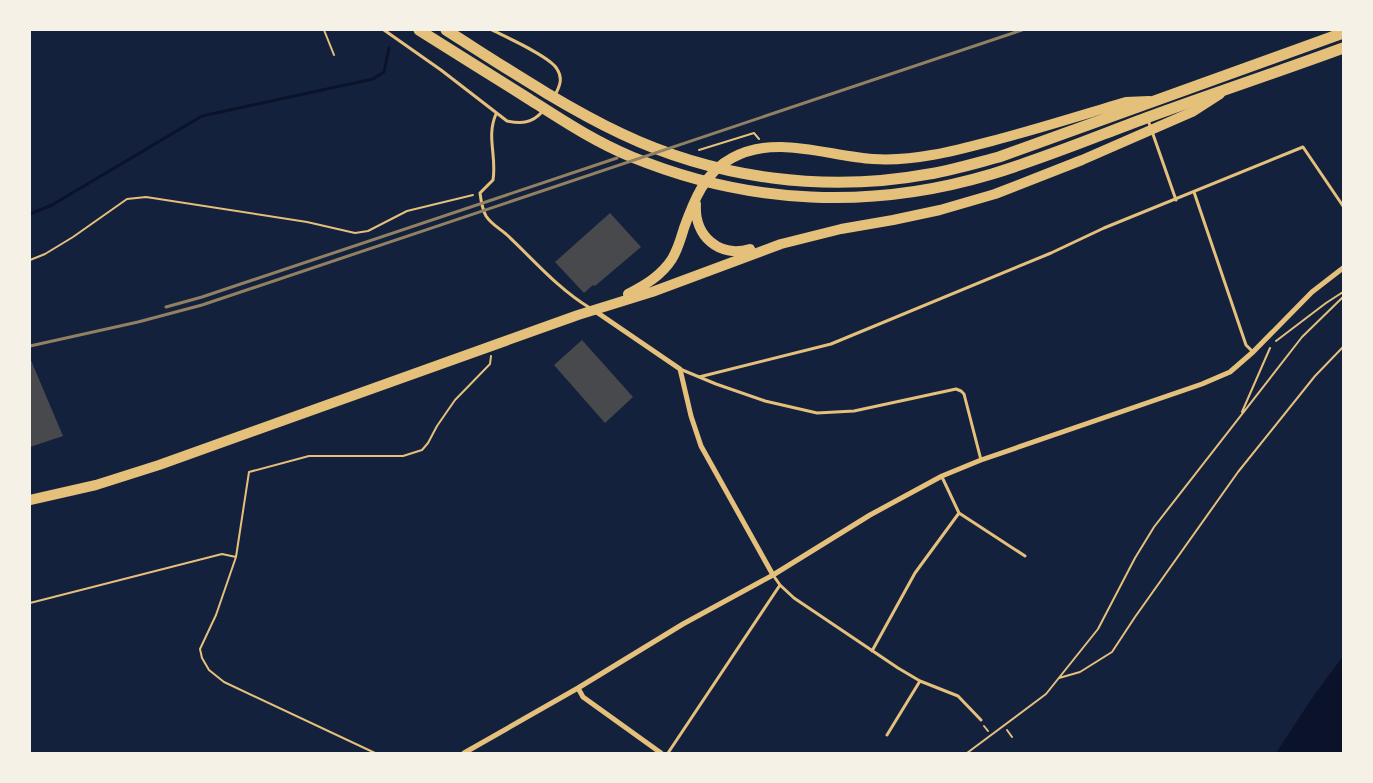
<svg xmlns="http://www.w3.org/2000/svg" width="1373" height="783" viewBox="0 0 1373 783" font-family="Lato,sans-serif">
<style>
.water{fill:#0b132b}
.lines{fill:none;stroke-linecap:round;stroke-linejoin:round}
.stream{stroke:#0b132b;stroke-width:3}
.building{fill:#48494c}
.path{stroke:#e5c07b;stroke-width:2}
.service{stroke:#e5c07b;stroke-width:3}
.minor{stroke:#e5c07b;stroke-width:5}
.secondary{stroke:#e5c07b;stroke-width:10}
.trunk{stroke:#e5c07b;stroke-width:11}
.rail{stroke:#918062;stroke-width:3}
</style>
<rect width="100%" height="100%" fill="#14213d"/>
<path class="water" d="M1343 656V753H1276L1312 698Z"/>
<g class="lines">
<path class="stream" d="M30 214 52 205 202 116 373 79 384 72 389 48"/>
</g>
<path class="building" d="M610 213 641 247 595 286 593 285 584 293 555 262Z
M582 340 633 397 605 423 554 365Z
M30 358 63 436 30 447Z"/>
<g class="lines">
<path class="path" d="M324 30 334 55
M699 150 754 133 759 139
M30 260 45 254 73 237 127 199 146 197 307 222 355 233 368 231 407 211 473 195
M1276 341 1326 303 1343 292
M1242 412 1270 348
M30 603 222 554 236 557
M1059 678 1080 672 1112 652 1135 617 1238 472 1315 376 1343 347
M984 726 988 731
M1007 730 1012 737
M375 753 224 682 209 670 202 658 200 649 216 615 236 557 249 472 309 456H403L422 450 428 443 437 426 455 400 490 364 491 356
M967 753 1046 694 1098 629 1135 558 1154 527 1302 337 1343 297"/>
<path class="service" d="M384 30 441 70 507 121C522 124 532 123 542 112
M492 30C506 37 551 57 557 69 563 78 560 86 555 95
M496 114C486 137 497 156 493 180L480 193C481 201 482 209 486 216 491 224 499 228 506 234 533 259 558 289 590 308
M1148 120 1176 200
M1194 192 1246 345 1253 352
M680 369 716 384 765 401 817 413 854 411 956 389 961 391 964 394 981 460
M699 377 831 344 1051 253 1104 228 1303 147 1343 206
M942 477 959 513 1025 556
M773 575 780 585 794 598 898 668 920 681 958 696 981 720
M872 651 915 573 959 513
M887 735 920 681
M668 753 780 585"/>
<path class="minor" d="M595 311 680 369 691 416 701 446 773 575
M578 688 583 697 661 753
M464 753 578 688 683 624 773 575 870 515 942 476 981 460 1202 384 1230 372 1253 352 1312 292 1343 268"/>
<path class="secondary" d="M696 204C694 236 719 258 750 249
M628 294C645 285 661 276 672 259 678 249 681 238 684 228 694 200 705 172 732 158 776 134 827 156 873 159 917 162 961 149 1003 138 1044 127 1085 114 1126 102L1149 101
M30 500 96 485 159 465 578 315 652 292 781 244 841 229 893 220 940 210 995 194 1082 160 1192 112 1220 94"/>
<path class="trunk" d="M419 30C456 53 492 76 529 99 562 120 595 142 632 157 749 205 872 210 992 174 1045 158 1095 137 1146 118 1211 94 1278 72 1343 48
M446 30C503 66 561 105 622 134 717 179 826 193 929 174 953 170 976 163 999 157L1343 33"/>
<path class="rail" d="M166 307 202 297 617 158
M30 346 138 322 202 305 1022 30"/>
</g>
<rect width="1373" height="783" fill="none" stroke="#f6f1e7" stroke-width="62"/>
</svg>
